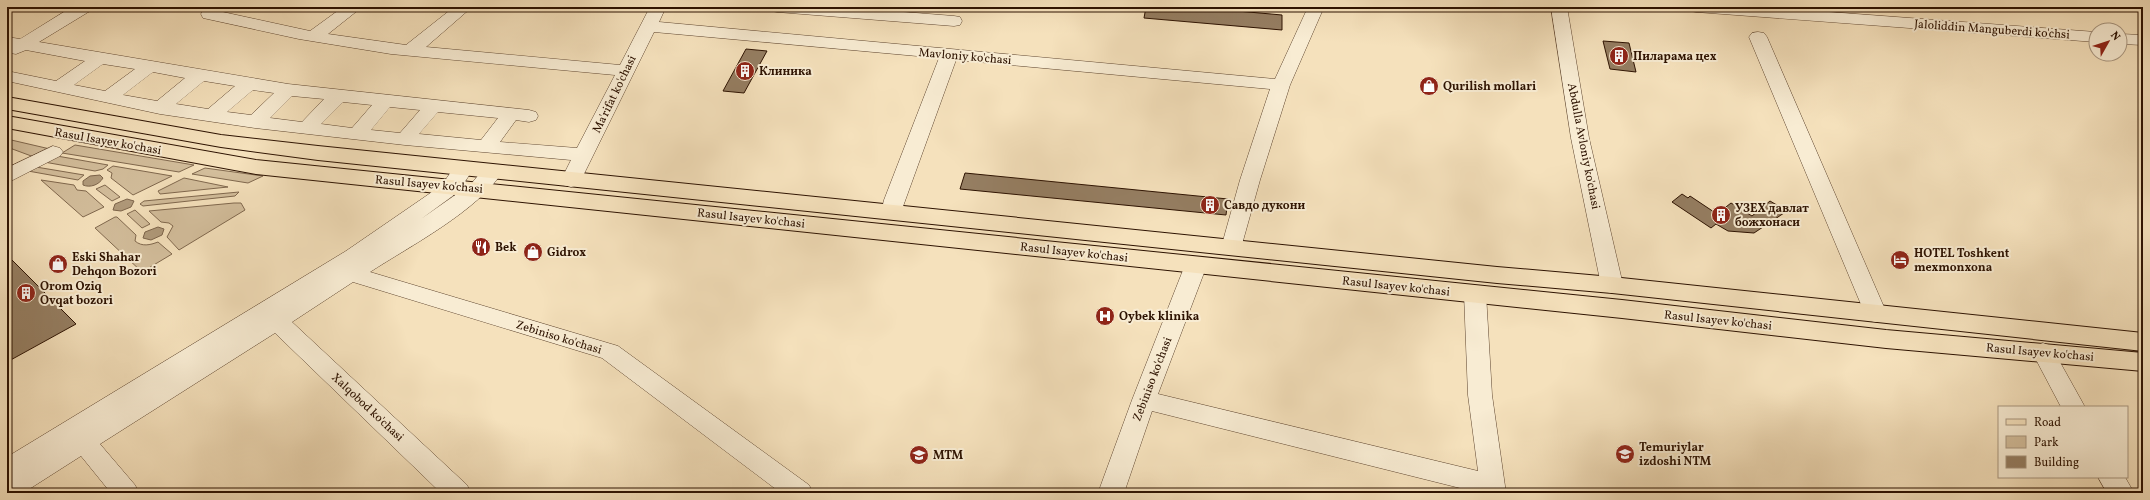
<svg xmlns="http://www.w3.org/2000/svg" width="2150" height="500" viewBox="0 0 2150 500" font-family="Vollkorn,serif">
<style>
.green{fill:#d3be9c;stroke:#80684e}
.water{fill:#b19b7c;stroke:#7c644b}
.building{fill:#957e62;stroke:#2d1201}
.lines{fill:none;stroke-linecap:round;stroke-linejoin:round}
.minor-casing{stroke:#5f4630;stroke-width:1}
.major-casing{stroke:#2d1201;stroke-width:2}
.minor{fill:#f8ecd3;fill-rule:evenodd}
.major{fill:#f5e1bc;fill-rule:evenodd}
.labels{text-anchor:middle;stroke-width:4;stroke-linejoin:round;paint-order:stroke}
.street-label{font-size:12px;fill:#2d1201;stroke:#f8ecd3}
.poi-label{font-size:12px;font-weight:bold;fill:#2d1201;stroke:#f8ecd3;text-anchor:start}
</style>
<rect width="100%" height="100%" fill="#f5e1bc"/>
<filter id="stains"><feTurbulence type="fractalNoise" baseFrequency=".005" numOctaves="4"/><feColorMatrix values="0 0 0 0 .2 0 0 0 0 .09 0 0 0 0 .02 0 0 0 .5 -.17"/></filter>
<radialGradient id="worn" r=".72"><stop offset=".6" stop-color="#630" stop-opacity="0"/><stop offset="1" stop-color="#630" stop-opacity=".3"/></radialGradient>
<path class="green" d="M7 139 50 149 34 157 7 147Z
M75 145 194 165 179 172 62 153Z
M57 156 108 165 103 169 95 171 44 162Z
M113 166 172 176 133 195 111 178 112 173 107 170Z
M36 167 84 175 78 180 28 171Z
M205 168 263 176 248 183 192 174Z
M184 178 228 187 160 194 158 191Z
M41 180 74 185 77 190 86 191 104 207 83 217Z
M105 185 120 197 112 201 96 189Z
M239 192 235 196 143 206 140 204 144 201Z
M234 203H241L245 210 179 250 167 237 173 226 169 223 161 222 149 211Z
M135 210 150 224 142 228 127 214Z
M115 217H117L136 235 135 241C142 247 150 245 158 242L172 254 142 272 95 228Z"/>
<path class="water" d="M100 175 103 178C99 185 90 188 83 185V181L90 176Z
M127 199 134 201 131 207 121 211 113 210 115 204Z
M158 227 164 229 162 235 151 240 143 238 145 232Z"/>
<path class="building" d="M1146 7H1192L1282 15V30L1144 18Z
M1603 41 1629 43 1636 72 1610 69Z
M746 49 767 51 744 93 723 91Z
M965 173 1228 199 1226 215 960 189Z
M1682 194 1688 198 1690 196 1717 214 1731 203 1752 216 1770 201 1787 211 1754 233 1728 231 1716 224 1711 228 1672 202Z
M7 255 76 324 7 362Z"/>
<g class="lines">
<defs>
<path id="minor" d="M72 7H92L90 11 39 42 288 84 529 110 536 112 538 116 536 120 529 122 516 120 500 142 577 148 615 75 391 54 299 39 203 18 201 14 203 10 209 9 310 31 343 7H362L328 34 406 45 454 7H472L426 47 620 65 650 7H666L659 22 1275 79 1308 7H1324L1290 85 1260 180 1241 248 1238 253 1231 255 1224 253 1221 248 1240 180 1270 89 956 60 901 212 898 217 891 219 884 217 881 212 884 200 939 58 654 32 581 180 578 185 571 187 564 185 561 180 571 160 405 145 255 128 160 114 7 81V71L56 81 85 61 26 50 16 54 10 53 7 49V37L20 39ZM103 64 135 69 105 91 74 85ZM153 72 185 78 157 101 123 95ZM204 81 235 86 208 109 176 104ZM253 90 274 93 251 115 227 112ZM292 96 324 99 302 122 270 118ZM343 102 372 105 352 128 321 124ZM390 107 420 110 400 133 371 130ZM438 112 498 118 481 140 419 134Z
M769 7H840L954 16 960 17 962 21 960 25 954 26 777 12 771 11Z
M1551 7H1567L1589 138 1623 285 1620 291 1612 293 1604 291 1601 285 1571 138Z
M1688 7H1763L2096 32V42L1696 12 1690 11Z
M1758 32 1764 33 1767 37 1887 314 1884 320 1876 322 1868 320 1865 314 1749 37 1752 33Z
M2120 34 2143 35V45L2120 44Z
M53 146 60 148 63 152 60 156 7 183V168Z
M464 162 471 163 474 168 458 192 421 219 471 184 486 166 493 165 500 166 503 171C478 211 410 246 370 272L618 346 809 485 813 493H781L602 358 353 282 292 322 467 485 471 493H441L275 333 100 444 135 485 139 493H111L81 456 23 493H7V457L346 251 429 194 444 182 457 163Z
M1196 257 1204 260 1207 265 1158 394 1478 471 1468 395 1464 294 1467 288 1475 286 1483 288 1486 294 1492 395 1506 493H1480L1152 411 1124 493H1098L1132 400 1185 265 1188 260Z
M2043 343 2051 346 2085 407H2061L2032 352 2035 346Z
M2098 477H2125L2134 493H2107Z"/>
<path id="major" d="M7 97 221 135 318 146 1497 267 1612 277 2143 333V351L1612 293 1497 283 318 160 221 147 7 109Z
M7 116 256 160 1622 300 1886 330 2143 353V371L1886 348 1622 318 256 174 7 128Z"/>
</defs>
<use href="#minor" class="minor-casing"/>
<use href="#major" class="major-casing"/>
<use href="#minor" class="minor"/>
<use href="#major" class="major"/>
</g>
<defs>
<symbol id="building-disc" viewBox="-11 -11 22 22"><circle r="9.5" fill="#8f2418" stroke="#f8ecd3"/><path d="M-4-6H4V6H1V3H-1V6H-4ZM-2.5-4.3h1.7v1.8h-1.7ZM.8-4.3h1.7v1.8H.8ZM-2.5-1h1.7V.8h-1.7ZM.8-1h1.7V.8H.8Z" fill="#fff"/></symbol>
<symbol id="shop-disc" viewBox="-11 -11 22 22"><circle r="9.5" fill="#8f2418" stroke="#f8ecd3"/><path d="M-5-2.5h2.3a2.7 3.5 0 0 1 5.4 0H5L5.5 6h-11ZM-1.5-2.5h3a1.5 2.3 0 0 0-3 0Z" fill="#fff"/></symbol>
<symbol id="restaurant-disc" viewBox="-11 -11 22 22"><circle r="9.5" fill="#8f2418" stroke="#f8ecd3"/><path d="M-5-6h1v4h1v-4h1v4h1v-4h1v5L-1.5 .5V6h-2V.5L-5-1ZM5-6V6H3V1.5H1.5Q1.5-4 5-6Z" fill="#fff"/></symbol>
<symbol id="hotel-disc" viewBox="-11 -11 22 22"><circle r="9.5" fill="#8f2418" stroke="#f8ecd3"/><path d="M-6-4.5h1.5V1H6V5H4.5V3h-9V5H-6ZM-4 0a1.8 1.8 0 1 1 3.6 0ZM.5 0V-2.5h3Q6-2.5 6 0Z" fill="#fff"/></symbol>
<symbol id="hospital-disc" viewBox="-11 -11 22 22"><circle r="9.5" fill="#8f2418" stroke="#f8ecd3"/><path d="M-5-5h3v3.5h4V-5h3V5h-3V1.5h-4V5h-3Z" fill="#fff"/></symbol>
<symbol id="school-disc" viewBox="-11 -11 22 22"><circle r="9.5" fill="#8f2418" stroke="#f8ecd3"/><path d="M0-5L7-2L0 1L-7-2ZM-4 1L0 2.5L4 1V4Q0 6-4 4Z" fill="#fff"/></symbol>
</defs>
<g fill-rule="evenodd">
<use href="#building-disc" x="1608" y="45" width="22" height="22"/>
<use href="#building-disc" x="734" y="60" width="22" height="22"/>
<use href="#shop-disc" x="1418" y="75" width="22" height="22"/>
<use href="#building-disc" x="1199" y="194" width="22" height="22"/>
<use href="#building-disc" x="1710" y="204" width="22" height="22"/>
<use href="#restaurant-disc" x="470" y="236" width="22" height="22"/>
<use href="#shop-disc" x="522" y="241" width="22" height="22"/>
<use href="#hotel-disc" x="1889" y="249" width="22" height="22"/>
<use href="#shop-disc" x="47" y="253" width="22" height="22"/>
<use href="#building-disc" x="15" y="282" width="22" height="22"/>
<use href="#hospital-disc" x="1094" y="305" width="22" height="22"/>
<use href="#school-disc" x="1614" y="443" width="22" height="22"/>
<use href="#school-disc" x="908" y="444" width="22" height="22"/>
</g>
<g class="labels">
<g class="street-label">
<text transform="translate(1992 29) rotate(4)" y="4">Jaloliddin Manguberdi ko'chsi</text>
<text transform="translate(965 56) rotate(5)" y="4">Mavloniy ko'chasi</text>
<text transform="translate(614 94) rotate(-64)" y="4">Ma'rifat ko'chasi</text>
<text transform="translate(108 141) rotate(10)" y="4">Rasul Isayev ko'chasi</text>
<text transform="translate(1584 146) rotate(79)" y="4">Abdulla Avloniy ko'chasi</text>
<text transform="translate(429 184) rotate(5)" y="4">Rasul Isayev ko'chasi</text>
<text transform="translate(751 218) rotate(6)" y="4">Rasul Isayev ko'chasi</text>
<text transform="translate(1074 252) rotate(6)" y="4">Rasul Isayev ko'chasi</text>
<text transform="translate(1396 286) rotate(6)" y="4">Rasul Isayev ko'chasi</text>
<text transform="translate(1718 320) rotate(6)" y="4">Rasul Isayev ko'chasi</text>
<text transform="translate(559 337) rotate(17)" y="4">Zebiniso ko'chasi</text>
<text transform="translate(2040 352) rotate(5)" y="4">Rasul Isayev ko'chasi</text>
<text transform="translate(1152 379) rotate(-69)" y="4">Zebiniso ko'chasi</text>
<text transform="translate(368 407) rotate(43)" y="4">Xalqobod ko'chasi</text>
</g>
<g class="poi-label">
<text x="1633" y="60">Пиларама цех</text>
<text x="759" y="75">Клиника</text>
<text x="1443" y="90">Qurilish mollari</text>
<text x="1224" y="209">Савдо дукони</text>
<text x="1735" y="212">УЗЕХ давлат<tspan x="1735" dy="14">божхонаси</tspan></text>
<text x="495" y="251">Bek</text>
<text x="547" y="256">Gidrox</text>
<text x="1914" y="257">HOTEL Toshkent<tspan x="1914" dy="14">mexmonxona</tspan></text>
<text x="72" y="261">Eski Shahar<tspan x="72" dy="14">Dehqon Bozori</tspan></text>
<text x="40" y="290">Orom Oziq<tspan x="40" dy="14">Ovqat bozori</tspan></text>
<text x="1119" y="320">Oybek klinika</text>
<text x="1639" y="451">Temuriylar<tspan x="1639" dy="14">izdoshi NTM</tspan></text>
<text x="933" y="459">MTM</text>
</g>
</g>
<rect width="2150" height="500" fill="none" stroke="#f5e1bc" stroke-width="24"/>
<rect x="8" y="8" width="2134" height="484" fill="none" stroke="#2d1201" stroke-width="2"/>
<rect x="12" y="12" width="2126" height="476" fill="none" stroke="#2d1201"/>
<rect x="1998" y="406" width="130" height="72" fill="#f8ecd3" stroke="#a7957f"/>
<rect x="2006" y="419" width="20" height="6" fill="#f5e1bc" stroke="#a7957f"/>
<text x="2034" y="426" font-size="12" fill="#2d1201">Road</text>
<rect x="2006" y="436" width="20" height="12" fill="#d3be9c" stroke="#a7957f"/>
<text x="2034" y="446" font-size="12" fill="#2d1201">Park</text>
<rect x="2006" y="456" width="20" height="12" fill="#957e62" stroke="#a7957f"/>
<text x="2034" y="466" font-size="12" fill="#2d1201">Building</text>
<g transform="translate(2108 42) rotate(51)"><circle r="19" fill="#f8ecd3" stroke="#a7957f"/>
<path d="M0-3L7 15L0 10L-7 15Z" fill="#8f2418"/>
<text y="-6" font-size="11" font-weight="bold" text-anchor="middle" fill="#2d1201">N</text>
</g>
<rect width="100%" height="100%" filter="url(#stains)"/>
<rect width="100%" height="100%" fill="url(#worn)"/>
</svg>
